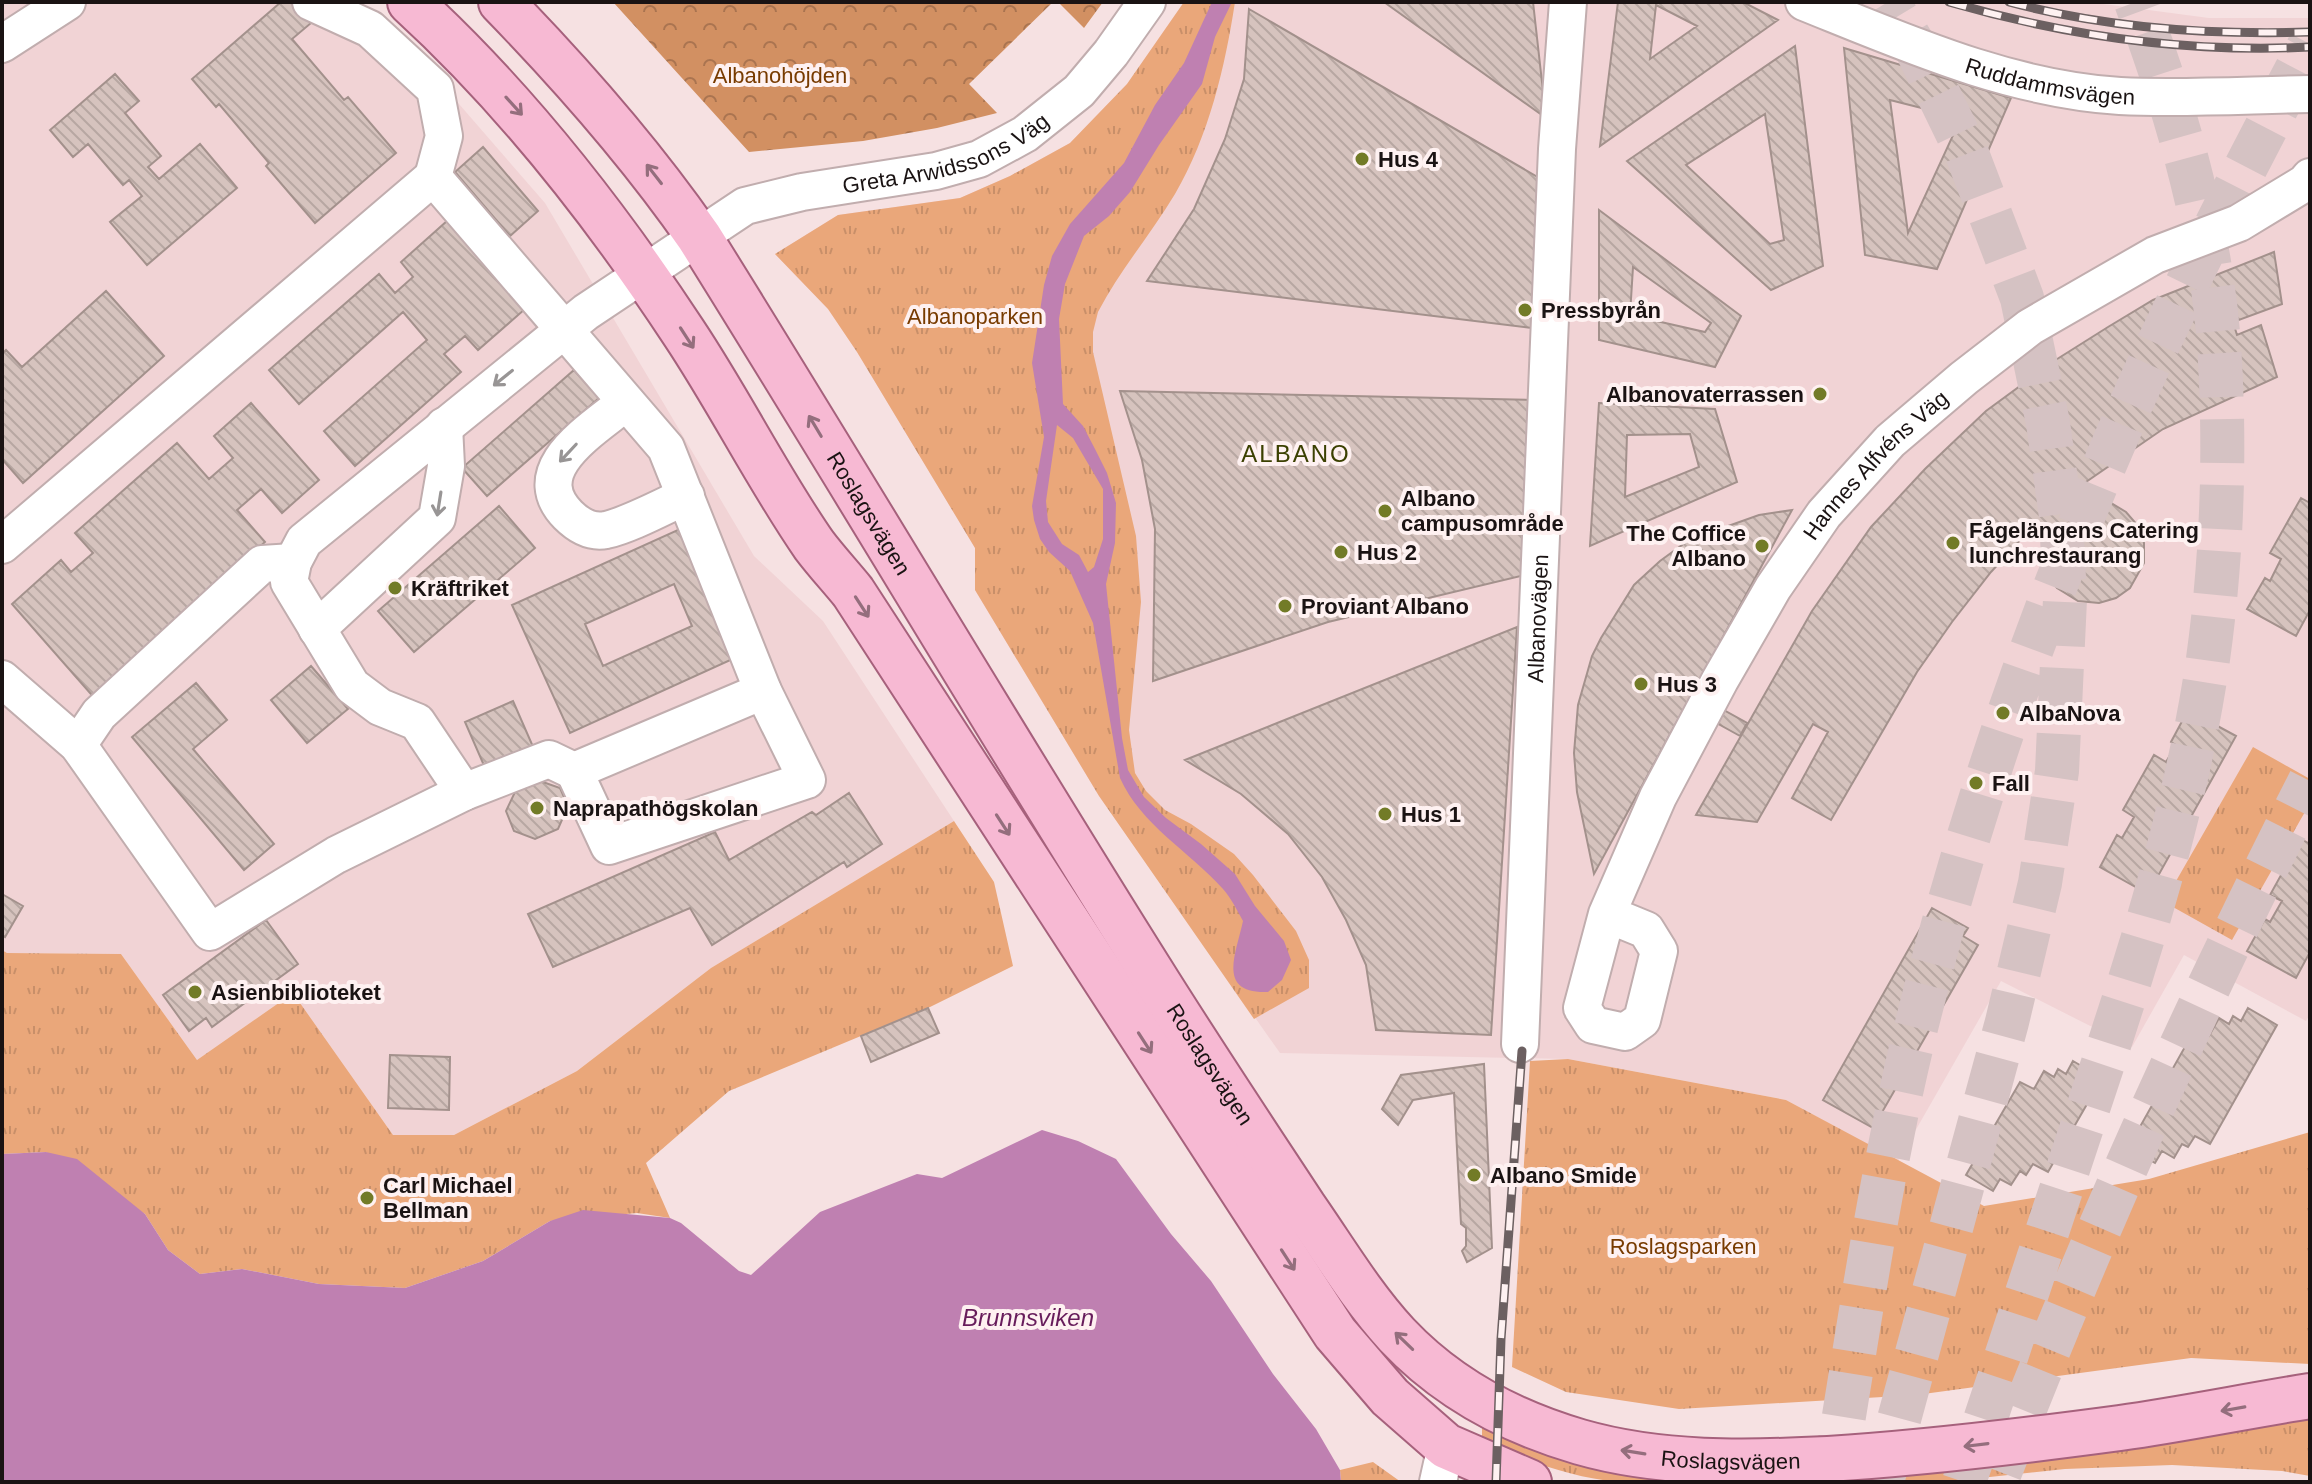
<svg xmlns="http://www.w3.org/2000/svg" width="2312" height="1484" viewBox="0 0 2312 1484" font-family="Arial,sans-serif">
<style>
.built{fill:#f1d3d5}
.grass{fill:url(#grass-tufts)}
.forest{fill:url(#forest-crowns)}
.water{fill:#bf80b1;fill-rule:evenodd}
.building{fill:url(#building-back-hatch);stroke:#a3918c;stroke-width:2;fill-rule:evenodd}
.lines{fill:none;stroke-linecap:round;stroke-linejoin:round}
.highway-tunnel{stroke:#d5c2c3;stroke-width:44;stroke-dasharray:44 22;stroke-linecap:butt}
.minor-casing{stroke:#c1adae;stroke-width:40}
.major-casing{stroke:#a6617c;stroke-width:48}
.minor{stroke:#fff;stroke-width:36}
.major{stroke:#f7b9d3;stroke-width:44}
.rail-casing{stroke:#6c6061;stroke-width:9}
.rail{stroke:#fef1f1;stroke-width:6;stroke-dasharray:18;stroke-linecap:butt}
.oneway{stroke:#946e7d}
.oneway2{stroke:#989595}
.poi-dot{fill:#727b27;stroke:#fef1f1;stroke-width:3}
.labels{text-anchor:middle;stroke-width:8;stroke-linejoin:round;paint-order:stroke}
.park-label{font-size:22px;fill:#783b00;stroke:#fef1f1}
.street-label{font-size:22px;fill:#1a1313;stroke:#fef1f1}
.poi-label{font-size:22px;font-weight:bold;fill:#1a1313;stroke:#fef1f1;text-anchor:start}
.neighbourhood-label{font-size:24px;letter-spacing:2px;fill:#3b4001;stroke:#fef1f1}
.water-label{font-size:24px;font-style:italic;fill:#671c5b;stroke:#fef1f1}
</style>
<defs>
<pattern id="grass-tufts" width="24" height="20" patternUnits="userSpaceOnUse" patternTransform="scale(2)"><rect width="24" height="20" fill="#eaa77a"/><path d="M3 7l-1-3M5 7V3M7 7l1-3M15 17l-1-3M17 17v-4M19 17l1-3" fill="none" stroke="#c88f69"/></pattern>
<pattern id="forest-crowns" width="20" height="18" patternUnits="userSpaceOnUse" patternTransform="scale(2)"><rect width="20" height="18" fill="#d29062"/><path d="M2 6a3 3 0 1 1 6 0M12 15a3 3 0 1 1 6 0" fill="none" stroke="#aa7450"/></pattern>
<pattern id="building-back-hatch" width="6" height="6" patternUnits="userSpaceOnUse" patternTransform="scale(2)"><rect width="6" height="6" fill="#d6c3be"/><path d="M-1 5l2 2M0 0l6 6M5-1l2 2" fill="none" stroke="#b7a7a2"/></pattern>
</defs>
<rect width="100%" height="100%" fill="#f6e1e2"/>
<path class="built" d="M2 2H351L433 74 545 203 754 556 823 621 954 821 711 968 577 1071 454 1135H393L293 993 197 1060 121 954 7 953 2 950Z
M1184 2H2088L2209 18H2310V1014L2306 1021 2184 955 2132 1047 2001 981 1898 1161 1786 1100 1568 1059 1280 1053 1099 796 975 590V548L857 352 828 309 775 254 838 215 960 198 1010 176 1070 143 1127 84Z"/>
<path class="grass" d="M1184 2H1235C1225 67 1209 136 1175 194 1151 234 1120 270 1098 312L1093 332V352L1136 536 1141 602 1129 730 1135 773 1146 791 1165 810 1191 824 1234 854 1253 875 1296 931 1309 960V988L1254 1019 1099 796 975 590V548L857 352 828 309 775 254 838 215 960 198 1010 176 1070 143 1127 84Z
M2253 747 2310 779V803L2232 940 2164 902Z
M954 821 994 882 1013 966 928 1008 729 1091 646 1163 670 1218 637 1213 550 1221 483 1261 405 1288 319 1284 242 1269 200 1274 168 1250 145 1214 46 1152 2 1154V950L7 953 121 954 197 1060 293 993 393 1135H454L577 1071 711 968Z
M1568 1059 1786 1100 1984 1206 2149 1179 2310 1132V1364L2191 1358 1916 1395 1679 1409 1566 1392 1512 1367 1530 1061Z
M2310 1417V1476L2282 1471 2172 1465 2065 1469 1943 1482H1730C1800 1481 1872 1480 1943 1472 2066 1459 2188 1438 2310 1417Z
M1482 1426 1505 1435 1699 1482C1672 1482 1644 1484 1618 1482 1570 1477 1524 1461 1482 1438Z
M1373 1462 1401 1482H1341L1340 1470Z"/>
<path class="forest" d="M613 2H1053L969 84 997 113 937 128 863 141 749 152Z
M1058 2H1103L1084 28Z"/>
<path class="water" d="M1212 2H1232L1215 37 1202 84 1159 145 1130 192 1109 216 1084 236 1065 284 1059 319 1063 404 1083 426 1095 449 1107 473 1116 503 1115 543 1106 584 1122 738 1128 770 1144 797 1166 818 1201 844 1235 874 1255 906 1284 941 1291 960 1282 980 1268 992C1216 994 1236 954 1243 921 1237 910 1231 898 1223 889 1189 851 1141 825 1120 778L1093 623 1070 571 1049 552 1040 539 1034 520 1032 506 1044 437 1032 363 1044 285 1052 256 1070 224 1124 163 1155 105 1184 63ZM1057 425 1073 438 1103 489V539L1094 567 1088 572 1079 555 1062 544 1048 522 1046 501Z
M1042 1130 1078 1141 1116 1159 1171 1234 1211 1281 1273 1374 1316 1429 1340 1470 1341 1482H2V1154L46 1152 77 1159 145 1214 168 1250 200 1274 242 1269 319 1284 405 1288 483 1261 550 1221 583 1210 670 1218 681 1223 739 1271 751 1275 820 1212 917 1174 942 1178Z"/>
<path class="building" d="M281 2H292L311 23 292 39 344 100 348 97 396 153 315 223 266 166 269 163 219 104 216 107 192 79Z
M1384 2H1533L1546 118Z
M1618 2H1743L1778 20 1600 146ZM1656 5 1697 26 1650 59Z
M1249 9 1541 179 1540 329 1147 281 1194 209 1225 139 1244 79Z
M1795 46 1823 266 1771 290 1627 161ZM1765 114 1784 240 1770 244 1686 165Z
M1844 48 2011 98 1937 269 1865 255ZM1890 100 1961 118 1908 233Z
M115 74 139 101 125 113 161 156 148 167 159 179 200 144 237 188 147 265 110 222 142 196 129 180 123 185 88 144 73 157 50 130Z
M483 147 538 211 510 236 455 172Z
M1599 210 1741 316 1715 367 1599 340ZM1633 267 1711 323 1705 332 1630 315Z
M447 221 525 309 478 350 465 336 444 354 461 372 355 466 324 431 427 340 403 312 299 404 269 370 379 274 395 293 413 277 401 262Z
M2274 252 2282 304 2233 322 2237 335 2261 325 2277 377 2163 429 2070 493 2078 503 2092 500 2111 503 2126 512 2139 527 2144 543V563L2130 588 2116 598 2099 603 2078 601 2057 588 2048 576 2043 560V536L2034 525 1991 572 1952 622 1917 672 1831 820 1792 798 1828 732 1813 724 1757 822 1696 815 1812 611 1871 527 1925 469 1986 411 2054 361 2108 327 2153 300Z
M106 291 164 356 23 483 2 459V354L6 350 22 367Z
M574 370 599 398 487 496 462 468Z
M1120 391 1538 400 1525 575 1328 622 1153 681 1155 529 1142 460Z
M251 403 319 480 282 513 261 489 237 510 265 542 139 654 97 701 12 604 61 560 71 572 93 553 75 533 177 443 209 479 233 458 214 436Z
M1599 403 1715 409 1737 482 1590 546ZM1690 434 1699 467 1625 497 1627 435Z
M2301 498 2310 503V610L2296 636 2247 609 2265 578 2270 581 2281 559 2270 553Z
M499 506 535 548 414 652 378 611Z
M1792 510 1594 874 1577 792 1574 753 1578 705 1592 656 1601 638 1634 585 1660 561 1689 540 1759 515Z
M680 529 737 657 570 733 512 605ZM674 584 692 626 603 666 585 624Z
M1517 627 1491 1035 1376 1030 1366 965 1346 920 1322 877 1288 834 1241 794 1185 760Z
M311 666 348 709 307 743 271 700Z
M196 683 227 720 193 749 274 844 244 870 132 737Z
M1693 693 1747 723 1740 736 1686 706Z
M513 701 534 749 486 770 465 722Z
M2188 710 2236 736 2148 894 2100 867 2117 835 2122 838 2134 817 2123 810 2154 755 2166 762 2176 745 2171 742Z
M540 781 560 788 568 806 558 829 535 839 514 831 506 811 515 792Z
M849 793 882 844 847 867 844 862 712 945 690 908 553 967 528 914 715 832 729 860 812 812 816 815Z
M2301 839 2310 844V952L2296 978 2247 951 2265 919 2270 922 2282 901 2270 895Z
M2 894 23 906 5 937 2 935Z
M1932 908 1968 928 1963 936 1978 945 1873 1128 1823 1100Z
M266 920 298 964 212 1027 206 1018 189 1031 163 995Z
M928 1008 939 1033 871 1062 861 1036Z
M2248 1008 2277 1025 2210 1144 2195 1136 2188 1147 2182 1144 2174 1158 2162 1151 2155 1163 2128 1148 2195 1029 2209 1036 2219 1018 2229 1024 2233 1016 2241 1021Z
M390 1055 450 1057 449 1110 388 1108Z
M2073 1061 2102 1078 2048 1172 2033 1164 2026 1175 2020 1171 2011 1185 2000 1179 1993 1191 1966 1175 2020 1082 2034 1089 2044 1071 2054 1077 2058 1069 2066 1074Z
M1484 1064 1492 1248 1467 1262 1462 1251 1466 1246V1228L1461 1224 1454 1093 1413 1100 1398 1125 1382 1109 1401 1075Z"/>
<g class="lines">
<path class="highway-tunnel" d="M2000 1472C2091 1237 2195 1006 2310 781
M1833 1482C1860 1324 1881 1163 1921 1008 1969 817 2033 631 2111 450 2170 311 2240 177 2310 44
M1882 1482 2007 1022 2040 883 2057 771 2065 599 2061 516 2048 423 2022 298 1966 151 1918 52 1888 2
M1964 1482C2000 1378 2033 1273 2068 1169 2121 1008 2180 841 2206 673 2222 565 2226 453 2219 344 2210 226 2177 113 2136 2"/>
<defs>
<g id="minor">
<path d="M311 2 370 29 435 89 444 136 433 177"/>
<path id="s1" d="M1804 2C1906 43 2009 89 2120 96 2183 99 2247 95 2310 94"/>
<path d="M2 44 67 2"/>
<path d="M626 402C594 429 523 469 568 515 578 525 590 533 606 530 629 525 664 506 686 496"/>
<path d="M2 545 433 177 666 448 763 691 807 780 609 846 574 771"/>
<path d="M317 629 437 518 446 466 444 426"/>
<path d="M2 679 78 745 210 932 336 855 464 792 549 759 574 771 763 691"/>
<path d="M78 745 99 714 262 564 293 562"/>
<path id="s2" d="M464 792 417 722 380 707 352 686 289 582 293 562 304 541 586 312 745 206 802 192 936 171 979 159 1025 134 1079 91 1111 53 1147 2"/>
<path id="s3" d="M1607 914 1646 930 1659 951 1642 1020 1625 1032 1593 1025 1582 1008 1607 914 1658 797 1720 680 1773 588 1824 514 1890 441 1964 378 2030 327 2155 255 2239 223 2305 183 2310 177"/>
<path id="s4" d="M1520 1044 1557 149 1568 2"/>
<path d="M1438 1482 1446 1446"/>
</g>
<g id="major">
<path d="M410 2C516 99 605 213 684 333 730 402 767 477 814 545 826 561 840 576 853 592L1335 1333 1390 1397 1446 1446 1529 1482"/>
<path id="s5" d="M501 2C573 76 640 152 699 237 851 480 997 727 1150 970 1200 1050 1252 1128 1304 1207 1334 1250 1361 1296 1397 1335 1447 1388 1511 1422 1580 1442 1660 1465 1746 1463 1828 1459 1925 1453 2023 1441 2120 1428 2184 1419 2247 1406 2310 1396"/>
</g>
</defs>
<use href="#minor" class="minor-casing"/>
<use href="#major" class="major-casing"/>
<use href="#minor" class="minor"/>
<use href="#major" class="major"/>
<defs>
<path id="rail" d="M1949 2C2066 36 2188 53 2310 47
M2009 2C2106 28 2210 35 2310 32
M1496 1482 1501 1339 1522 1051"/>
</defs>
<use href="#rail" class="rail-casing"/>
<use href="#rail" class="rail"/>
</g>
<defs><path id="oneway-shaft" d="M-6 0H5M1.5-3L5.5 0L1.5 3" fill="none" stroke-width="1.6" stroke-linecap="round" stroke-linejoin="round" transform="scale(2)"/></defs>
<g class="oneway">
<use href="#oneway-shaft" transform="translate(514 106) rotate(48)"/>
<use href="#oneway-shaft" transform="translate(654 174) rotate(-128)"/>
<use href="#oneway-shaft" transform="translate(687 338) rotate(57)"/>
<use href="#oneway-shaft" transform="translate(815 426) rotate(-121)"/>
<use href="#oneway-shaft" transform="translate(862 607) rotate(57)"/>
<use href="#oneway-shaft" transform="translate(1003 825) rotate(57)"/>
<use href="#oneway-shaft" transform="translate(1145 1043) rotate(57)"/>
<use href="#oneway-shaft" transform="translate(1288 1260) rotate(57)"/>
<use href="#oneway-shaft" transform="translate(1404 1341) rotate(-136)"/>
<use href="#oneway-shaft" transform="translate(2233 1409) rotate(170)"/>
<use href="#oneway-shaft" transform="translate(1976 1445) rotate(173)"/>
<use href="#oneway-shaft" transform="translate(1633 1452) rotate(-171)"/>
</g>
<g class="oneway2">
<use href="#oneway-shaft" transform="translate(503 378) rotate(141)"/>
<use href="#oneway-shaft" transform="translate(568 453) rotate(133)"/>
<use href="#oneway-shaft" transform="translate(439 504) rotate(99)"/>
</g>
<g class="poi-dot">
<circle cx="1362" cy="159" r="8"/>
<circle cx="1525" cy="310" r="8"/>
<circle cx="1820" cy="394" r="8"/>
<circle cx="1385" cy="511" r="8"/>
<circle cx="1953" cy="543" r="8"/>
<circle cx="1762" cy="546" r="8"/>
<circle cx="1341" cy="552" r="8"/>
<circle cx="395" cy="588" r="8"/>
<circle cx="1285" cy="606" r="8"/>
<circle cx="1641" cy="684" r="8"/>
<circle cx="2003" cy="713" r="8"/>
<circle cx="1976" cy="783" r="8"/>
<circle cx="537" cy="808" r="8"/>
<circle cx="1385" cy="814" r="8"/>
<circle cx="195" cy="992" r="8"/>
<circle cx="1474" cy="1175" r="8"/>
<circle cx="367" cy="1198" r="8"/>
</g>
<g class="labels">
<g class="park-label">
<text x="780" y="83">Albanohöjden</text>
<text x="975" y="324">Albanoparken</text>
<text x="1683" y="1254">Roslagsparken</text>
</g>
<g class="street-label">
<text dy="8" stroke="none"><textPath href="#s1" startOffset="260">Ruddammsvägen</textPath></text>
<text dy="8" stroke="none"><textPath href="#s2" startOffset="1088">Greta Arwidssons Väg</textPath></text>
<text dy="8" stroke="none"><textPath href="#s3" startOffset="836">Hannes Alfvéns Väg</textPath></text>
<text dy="8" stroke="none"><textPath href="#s5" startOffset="632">Roslagsvägen</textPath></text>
<text dy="8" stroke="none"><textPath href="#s4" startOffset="426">Albanovägen</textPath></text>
<text dy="8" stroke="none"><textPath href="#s5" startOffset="1280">Roslagsvägen</textPath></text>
<text dy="8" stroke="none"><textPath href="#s5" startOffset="1976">Roslagsvägen</textPath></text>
</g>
<g class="poi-label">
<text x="1378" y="167">Hus 4</text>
<text x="1541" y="318">Pressbyrån</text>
<text x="1804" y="402" text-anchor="end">Albanovaterrassen</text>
<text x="1401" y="506">Albano<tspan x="1401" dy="25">campusområde</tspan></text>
<text x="1969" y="538">Fågelängens Catering<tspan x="1969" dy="25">lunchrestaurang</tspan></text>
<text x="1746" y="541" text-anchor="end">The Coffice<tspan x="1746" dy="25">Albano</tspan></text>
<text x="1357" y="560">Hus 2</text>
<text x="411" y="596">Kräftriket</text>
<text x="1301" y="614">Proviant Albano</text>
<text x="1657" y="692">Hus 3</text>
<text x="2019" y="721">AlbaNova</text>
<text x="1992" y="791">Fall</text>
<text x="553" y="816">Naprapathögskolan</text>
<text x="1401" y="822">Hus 1</text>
<text x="211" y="1000">Asienbiblioteket</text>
<text x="1490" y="1183">Albano Smide</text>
<text x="383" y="1193">Carl Michael<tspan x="383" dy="25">Bellman</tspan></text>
</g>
<g class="neighbourhood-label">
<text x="1296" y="462">ALBANO</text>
</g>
<g class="water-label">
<text x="1028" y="1326">Brunnsviken</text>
</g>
</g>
<rect width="2312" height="1484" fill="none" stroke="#1a1313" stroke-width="8"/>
</svg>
